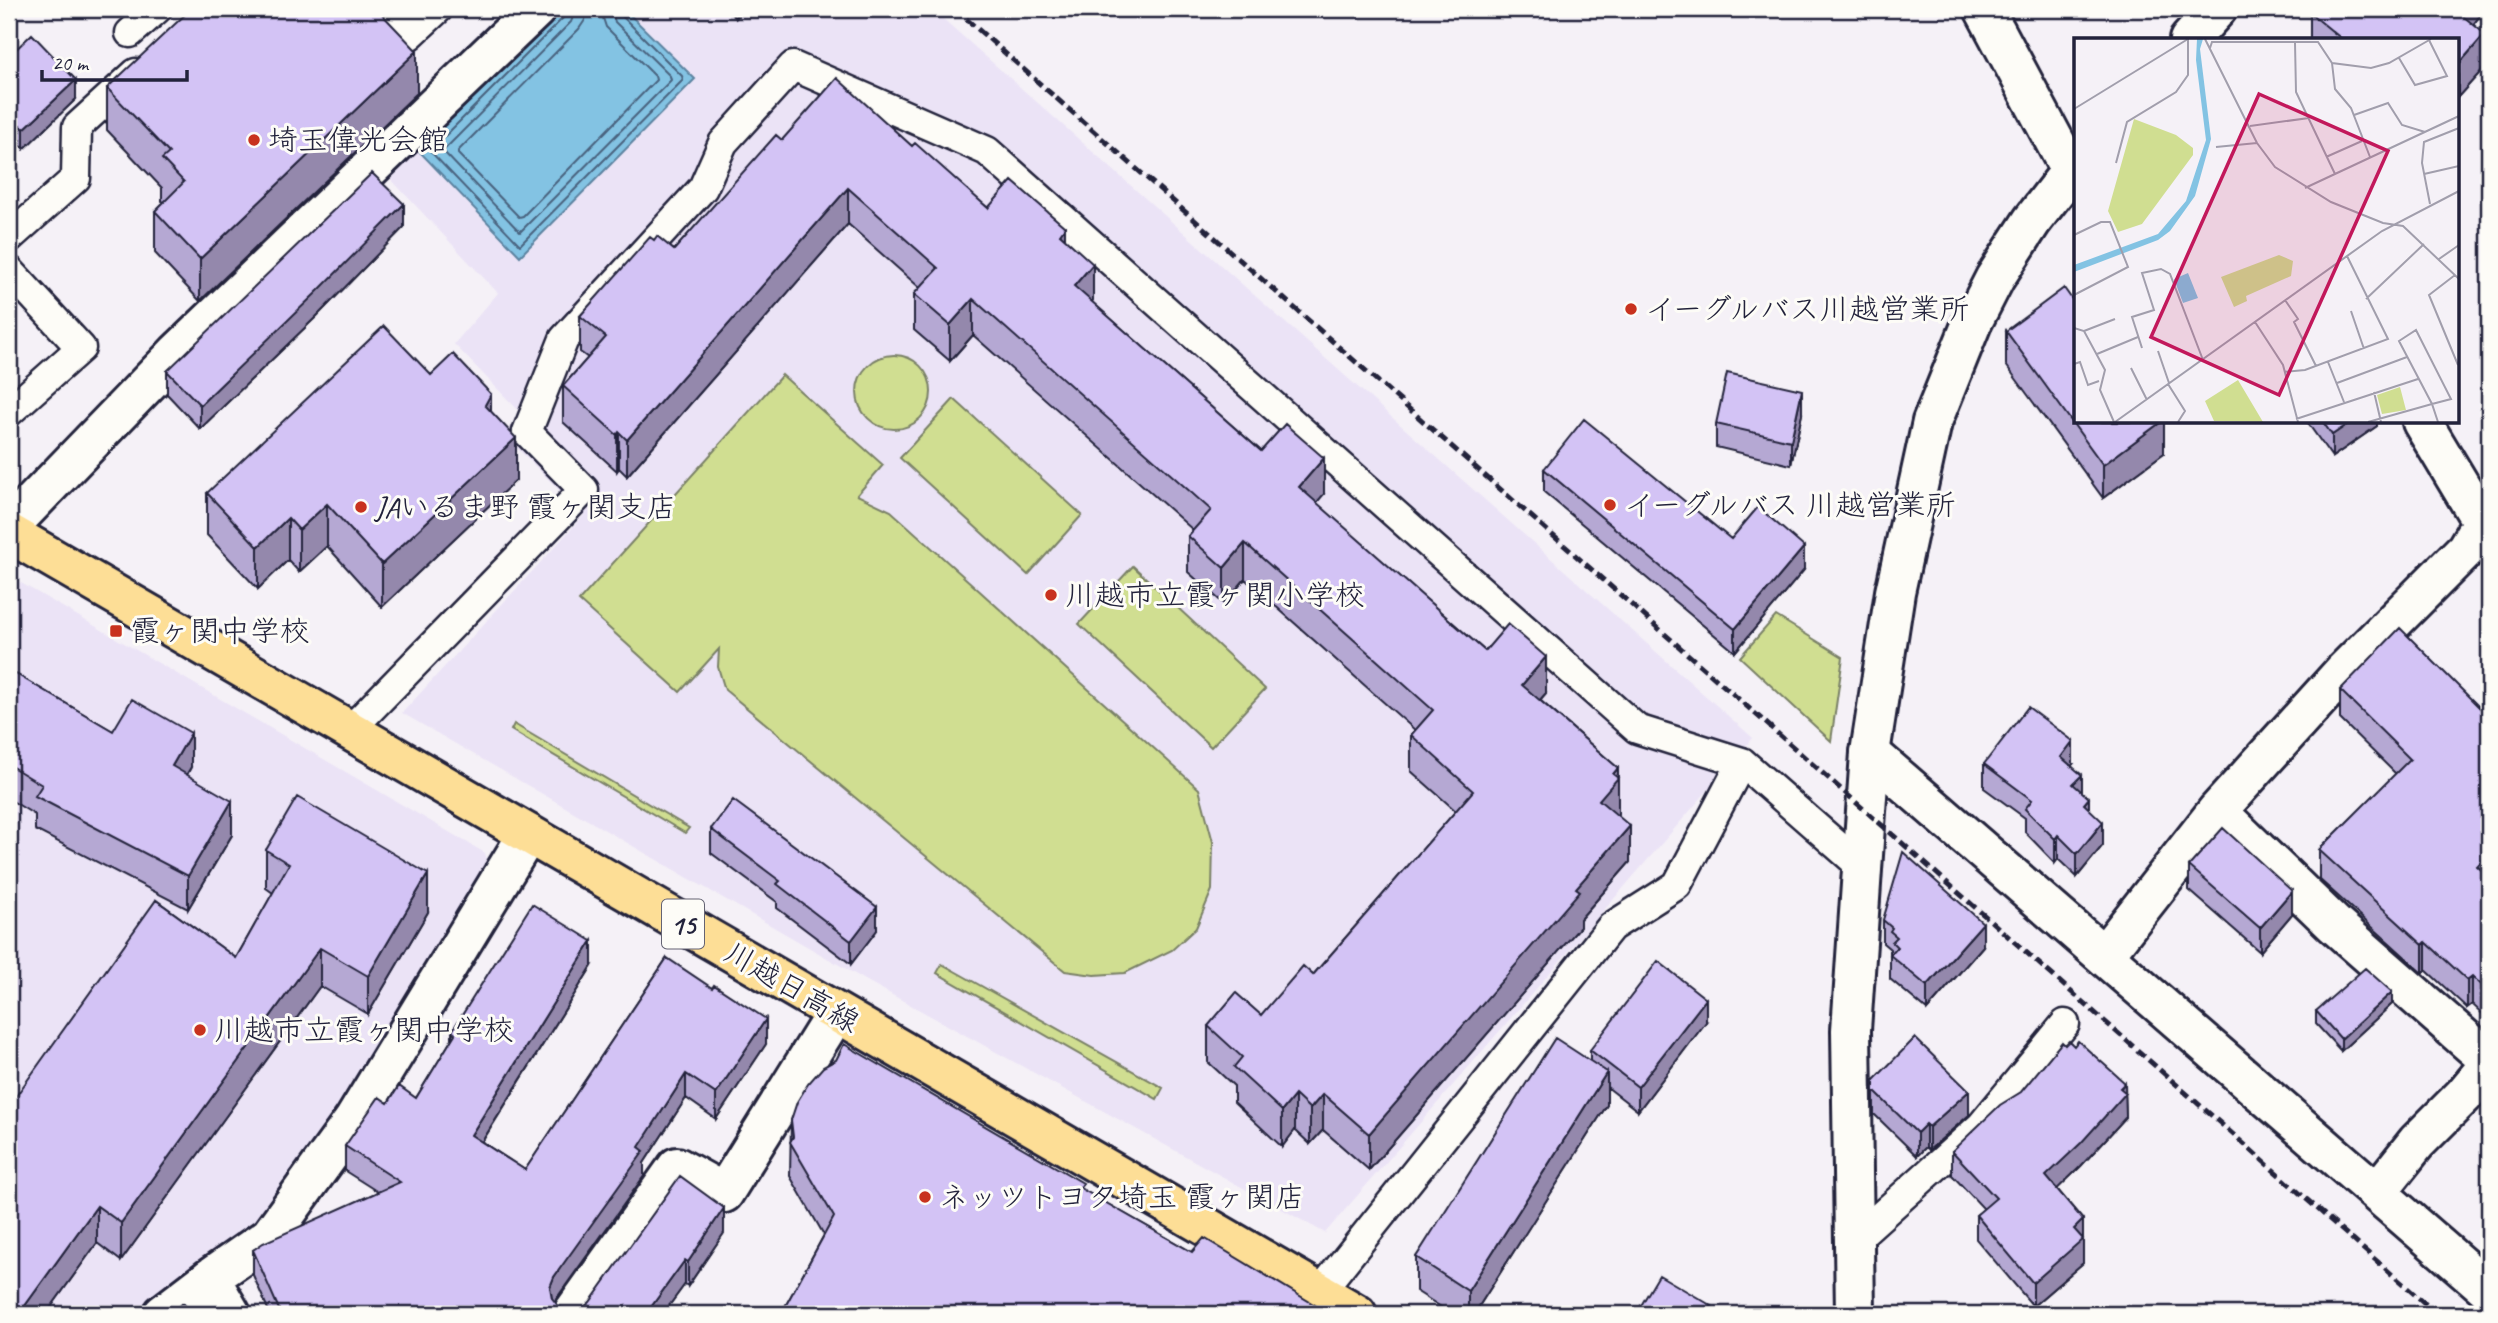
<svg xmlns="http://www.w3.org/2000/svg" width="2498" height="1323" viewBox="0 0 2498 1323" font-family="Caveat,'Klee One',sans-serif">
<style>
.built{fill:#ebe3f6}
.green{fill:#d0de91;stroke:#798066;stroke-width:2}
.water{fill:#83c3e3;stroke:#5c83a0;stroke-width:2}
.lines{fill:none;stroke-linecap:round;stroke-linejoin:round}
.shore{stroke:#49627e;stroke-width:2}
.service-casing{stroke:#22223b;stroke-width:33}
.minor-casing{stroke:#22223b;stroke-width:44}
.tertiary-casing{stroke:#22223b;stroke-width:44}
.primary-casing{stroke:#22223b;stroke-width:44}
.service{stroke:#fdfcf7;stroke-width:28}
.minor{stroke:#fdfcf7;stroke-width:38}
.tertiary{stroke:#fdfcf7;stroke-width:38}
.primary{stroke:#fdde96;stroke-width:38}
.rail{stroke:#22223b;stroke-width:5;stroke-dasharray:10 5;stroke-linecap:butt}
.wall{fill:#b5a8d3;stroke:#22223b;stroke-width:2}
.shaded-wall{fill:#9488ac;stroke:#22223b;stroke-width:2}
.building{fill:#d3c3f5;stroke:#22223b;stroke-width:2}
.poi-dot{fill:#c8321e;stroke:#fdfcf7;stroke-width:2.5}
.labels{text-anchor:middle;stroke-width:6;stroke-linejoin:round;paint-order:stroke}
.shield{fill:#fdfcf7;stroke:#646373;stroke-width:2}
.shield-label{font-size:28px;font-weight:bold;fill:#22223b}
.poi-label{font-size:30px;fill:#22223b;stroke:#fdfcf7;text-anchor:start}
.street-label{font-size:30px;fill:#22223b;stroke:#fdfcf7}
.inset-road{fill:none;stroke:#a19eac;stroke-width:2}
.view{fill:#c2185b;fill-opacity:0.15;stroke:#c2185b;stroke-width:3.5}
.inset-edge{fill:none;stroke:#22223b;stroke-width:3.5}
</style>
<rect width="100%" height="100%" fill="#f5f1f7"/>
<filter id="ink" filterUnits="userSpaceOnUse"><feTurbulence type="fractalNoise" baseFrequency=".0143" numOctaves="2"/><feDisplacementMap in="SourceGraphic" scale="14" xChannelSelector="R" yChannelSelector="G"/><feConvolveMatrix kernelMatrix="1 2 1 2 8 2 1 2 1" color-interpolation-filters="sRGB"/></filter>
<g filter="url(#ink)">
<path class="built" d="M552 9H932L1753 738 1325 1233 867 981 402 713 584 515 504 435 522 414 454 344 498 293 386 174Z
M9 576 485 853 490 872 293 1189 250 1234 144 1314H9Z"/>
<path class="green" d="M857 392a37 37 0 1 1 74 0a37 37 0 1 1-74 0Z
M782 375 883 465 857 495 891 511 1199 789 1213 842 1212 890 1196 928 1172 950 1125 973 1094 975 1065 971 725 690 718 667 719 649 680 692 579 601Z
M954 399 1082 515 1028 575 900 458Z
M1133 566 1265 689 1211 747 1079 624Z
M1776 616 1843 657 1831 741 1740 657Z
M514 724 689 828 685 833 511 730Z
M942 964 1163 1088 1157 1099 937 973Z"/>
<path class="water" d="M562 9H624L695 79 520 256 419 151Z"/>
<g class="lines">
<path class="shore" d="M567 9 564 17 430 151 520 245 683 80 682 76 622 16 619 9
M576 9 571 22 443 151 520 232 671 80 670 76 615 22 611 9
M586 9 585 20 579 29 458 151V154L519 217 523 216 656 80 655 76 606 27 600 9"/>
<defs>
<path id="service" d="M387 9 410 35 438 9
M130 33 157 9
M9 238 76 178 77 127 136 73
M9 270 81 348 9 412
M349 731 584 490 527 432 564 339 703 188 723 143 793 66 987 151 1637 729 1742 762
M1853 1241 1981 1126 2065 1024
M1319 1293 1611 927 1677 885 1742 762 1863 868"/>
<path id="minor" d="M1984 9 2070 170
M2422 422 2482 522
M9 527 177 353 536 9
M1870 753 2489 1290
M2217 811 2335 925 2489 1060
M2104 955 2217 811 2343 672 2466 549 2482 522 2489 515
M2377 1192 2417 1142 2464 1095 2489 1065
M210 1278 231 1314
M163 1314 210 1278 270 1236 354 1120 528 834
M572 1314 677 1167 724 1193 836 1013"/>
<path id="tertiary" d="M2189 40 2217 9
M1855 1314 1851 1030 1870 753 1895 592 1932 422 1972 323 1995 278 2032 221 2076 164"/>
<path id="primary" d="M9 533 1357 1314"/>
</defs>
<use href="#service" class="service-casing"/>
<use href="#minor" class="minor-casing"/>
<use href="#tertiary" class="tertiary-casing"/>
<use href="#primary" class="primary-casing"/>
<use href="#service" class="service"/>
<use href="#minor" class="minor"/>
<use href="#tertiary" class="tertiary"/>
<use href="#primary" class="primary"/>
<path class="rail" d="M955 9 2437 1314"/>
</g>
<path class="wall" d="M726 9H745L736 18Z
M2314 9H2485L2473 25 2485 67 2458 97V40H2310V13Z
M9 56 76 99 24 149 20 145Z
M107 88 417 93 200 301 155 253V211L164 202 162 201V188L107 130Z
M782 140 912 146 988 208 1065 239 1093 300 1092 302 1261 451 1324 494 1316 503 1485 651 1546 693 1540 700 1618 768 1617 815 1630 862 1580 919V927L1369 1170 1323 1130 1310 1144 1295 1130 1282 1147 1234 1102V1086L1208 1062V1026L1261 1015 1313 975 1456 811 1411 771V735L1415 730 1245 579 1224 604 1188 572V536L1193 530 973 335 950 361 914 330V294L920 288 848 224 627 476 619 468 617 471 563 422V386L588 358 580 352V316L654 240 674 250Z
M404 227 316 317 200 429 167 394V371Z
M2006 331 2076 422H2164V453L2103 498 2006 365Z
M431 375 491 412 516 480 382 607 327 546 299 572 288 560 258 589 207 535V493Z
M1802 414 1791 465 1716 447V424Z
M2307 422H2377V426L2332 457Z
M1544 469 1731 539 1804 570 1735 652 1544 492Z
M9 670 113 731 191 767 187 775 232 835 188 909 35 830V815L9 799Z
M2340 690 2489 717V1020L2472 1004 2467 1008 2426 970 2423 973 2319 879V850L2396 774 2340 719Z
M1984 764H2073L2071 766 2103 845 2077 877 2058 859 2055 863 2025 832V818L1984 788Z
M711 829 877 930 851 964 777 908V902L711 853Z
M266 850 428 912 368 1014 320 986 121 1261 97 1243 46 1314 156 900 236 958 273 893 266 888Z
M2189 866 2292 914 2260 952 2189 890Z
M1883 920 1983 946 1927 1010 1890 979V949L1883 943Z
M667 958 766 1044 716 1119 686 1098 644 1163V1176L554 1301 559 1307 571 1311 582 1309 724 1233 688 1286 685 1284 663 1314H270L253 1275V1250L378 1192 345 1171V1146L388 1103 416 1098 452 1039V1031L592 966 482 1142 525 1170Z
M2392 1004 2341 1051 2316 1024V1011Z
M1706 1022 1638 1111 1607 1087V1105L1474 1314H1452L1416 1291V1257L1590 1061V1050Z
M1874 1080 1969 1115 1929 1150 1926 1147 1917 1156 1874 1114Z
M2125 1092 2126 1117 2081 1166 2057 1189 2083 1220V1263L2033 1306 1976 1239V1215L1984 1209 1952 1175V1151Z
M791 1120 1083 1190 1192 1252 1327 1314H781L824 1235 790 1176Z"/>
<path class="shaded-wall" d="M9 9H12V33L9 34Z
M736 9H745L736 18Z
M2461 9H2485L2458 44V12Z
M2485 34V67L2458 97V65Z
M417 51V93L200 301V259Z
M76 80V99L24 149V129Z
M20 125V145L9 156V137Z
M848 188V224L627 476V440Z
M404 204V227L316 317 200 429V405Z
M1065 227V263L1060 234Z
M1093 264V300L1074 322V286Z
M973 299V335L950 361V325Z
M1802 390V414L1791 465V441Z
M491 394V436L485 405Z
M2161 422H2164V453L2103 498V465Z
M2351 422H2377V426L2332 457V435Z
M619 432V468L617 471V435Z
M516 438V480L382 607V564Z
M1324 458V494L1299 523V487Z
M327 504V546L299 572V530Z
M288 518V560L258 589V547Z
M1245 543V579L1224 604V568Z
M1804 547V570L1735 652V629Z
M1546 657V693L1522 720V685Z
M191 733V767L172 799V766Z
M2073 741V764L2061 780V757Z
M1618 768V814L1599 835V800L1613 774Z
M2082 775V799L2073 784Z
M2089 798V821L2084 804Z
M232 801V835L188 909V876Z
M2103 822V845L2077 877V854Z
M1630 826V862L1580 919V927L1369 1170V1134L1576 888Z
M2058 835V859L2055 863V839Z
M2489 854V883L2477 866Z
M428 874V912L368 1014V976Z
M2292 891V914L2260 952V928Z
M877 907V930L851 964V941Z
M1983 923V946L1927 1010V986Z
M592 941V966L471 1159V1135Z
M2426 942V970L2423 973V945Z
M320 948V986L121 1261V1223Z
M2472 976V1004L2467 1008V980Z
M2392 992V1004L2341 1051V1039Z
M1706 999V1022L1638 1111V1087Z
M766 1019V1044L716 1119V1094Z
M1607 1072V1105L1474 1314H1468V1291Z
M686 1074V1098L644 1163V1176L554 1302 550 1311V1287L554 1277Z
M2125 1083 2126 1117 2081 1166 2046 1200V1176Z
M1969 1091V1115L1929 1150V1127Z
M1323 1094V1130L1310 1144V1109Z
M1295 1095V1130L1282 1147V1111Z
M1926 1124V1147L1917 1156V1133Z
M97 1206V1243L46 1314H19Z
M724 1208V1233L688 1286V1262Z
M2083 1220V1263L2033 1306V1283L2074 1229Z
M685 1260V1284L663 1314H646Z"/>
<path class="building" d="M191 9H377L417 51 200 259 155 211 184 182 162 159 169 153 107 88Z
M2314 9H2461L2458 12 2485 34 2458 65V40H2343L2310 13Z
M32 34 76 80 24 129 20 125 9 137V56Z
M837 78 912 146 915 143 988 208 1012 181 1065 227 1060 234 1093 264 1074 286 1261 451 1285 424 1324 458 1299 487 1485 651 1508 624 1546 657 1522 685 1618 768 1613 774 1618 778 1599 800 1630 826 1576 888 1580 891 1369 1134 1323 1094 1310 1109 1295 1095 1282 1111 1234 1067 1242 1057 1208 1026 1236 993 1261 1015 1303 966 1313 975 1473 791 1411 735 1433 710 1245 543 1224 568 1188 536 1211 510 973 299 950 325 914 294 938 268 848 188 627 440 619 432 617 435 563 386 606 337 580 316 650 237 654 240 657 236 674 250 776 135 782 140Z
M372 173 404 204 316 293 200 405 167 371Z
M2064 288 2076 305V422H2161L2103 465 2006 331Z
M384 326 431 375 453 354 491 394 485 405 516 438 382 564 327 504 299 530 288 518 258 547 207 493Z
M1727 373 1802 390 1791 441 1716 424Z
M1584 419 1731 539 1758 507 1804 547 1735 629 1544 469Z
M2323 422H2351L2332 435Z
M2400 628 2489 717V854L2477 866 2489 877V992L2472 976 2467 980 2426 942 2423 945 2319 850 2410 759 2340 690Z
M9 670 113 731 132 699 191 733 172 766 232 801 188 876 35 796 42 785 9 765Z
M2028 707 2073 741 2061 757 2082 775 2073 784 2089 798 2084 804 2103 822 2077 854 2058 835 2055 839 2025 809 2032 800 1984 764Z
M297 797 428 874 368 976 320 948 121 1223 97 1206 19 1314H9V1106L156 900 236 958 289 864 266 850Z
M733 800 877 907 851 941 777 884 780 881 711 829Z
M2223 828 2292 891 2260 928 2189 866Z
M1903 852 1983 923 1927 986 1890 955 1897 947 1892 942 1897 937 1890 931 1892 928 1883 920Z
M532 904 592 941 471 1135 525 1170 667 958 712 988 714 985 766 1019 716 1094 686 1074 639 1147 644 1151 554 1277 550 1287 552 1298 559 1307 571 1311 582 1309 590 1302 680 1176 724 1208 688 1262 685 1260 646 1314H281L253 1250 263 1243 400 1182 345 1146 379 1097 388 1103 399 1086 416 1098 455 1034 452 1031Z
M1658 961 1706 999 1638 1087 1590 1050Z
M2365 968 2392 992 2341 1039 2316 1011Z
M1555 1038 1607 1072 1468 1291 1416 1257Z
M1915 1038 1969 1091 1929 1127 1926 1124 1917 1133 1874 1091V1080Z
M2069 1041 2074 1046 2078 1041 2125 1083 2120 1088 2126 1093 2081 1143 2046 1176 2083 1220 2074 1229 2083 1239 2033 1283 1976 1215 1996 1198 1952 1151 2000 1105 2021 1092 2062 1042 2065 1045Z
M844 1044 1083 1183 1080 1188 1192 1252 1204 1238 1315 1305 1327 1314H1228L1222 1308 1215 1314H781L834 1217 790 1142 793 1137 791 1120 797 1102 808 1084 823 1067 836 1060Z
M1659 1275 1712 1306 1707 1314H1636Z
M183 1303 193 1314H171Z"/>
</g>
<g class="poi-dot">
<circle cx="254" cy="140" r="7"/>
<circle cx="1631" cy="309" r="7"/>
<circle cx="1610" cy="505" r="7"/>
<circle cx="361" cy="507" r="7"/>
<circle cx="1051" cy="595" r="7"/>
<rect x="109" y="624" width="14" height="14" rx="3.5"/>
<circle cx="200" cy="1030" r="7"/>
<circle cx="925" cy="1197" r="7"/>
</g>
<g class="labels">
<rect class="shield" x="662" y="899.5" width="42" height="49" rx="5"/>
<g class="shield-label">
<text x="683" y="934">15</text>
</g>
<g class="poi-label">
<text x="268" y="150">埼玉偉光会館</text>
<text x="1645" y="319">イーグルバス川越営業所</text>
<text x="1624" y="515">イーグルバス 川越営業所</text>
<text x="375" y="517">JAいるま野 霞ヶ関支店</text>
<text x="1065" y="605">川越市立霞ヶ関小学校</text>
<text x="130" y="641">霞ヶ関中学校</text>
<text x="214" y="1040">川越市立霞ヶ関中学校</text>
<text x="939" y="1207">ネッツトヨタ埼玉 霞ヶ関店</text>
</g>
<g class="street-label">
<text transform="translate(792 987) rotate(30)" y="10">川越日高線</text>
</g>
</g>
<g transform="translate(2074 38)">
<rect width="385" height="385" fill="#f5f1f7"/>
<path d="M60 81 102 97 119 110V117L68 186 44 194 34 173ZM205 217 219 223 217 238 172 258 173 263 160 269 147 239ZM164 342 189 384 140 383 131 363ZM326 349 332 372 308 376 303 357Z" fill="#d0de91"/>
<path d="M123 1H129L126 11 137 101 121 158 96 193 84 202 0 234V227L84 196 112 163 132 102 122 22ZM114 235 124 260 109 265 100 241Z" fill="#83c3e3"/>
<path class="inset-road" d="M131 1 183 105 201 129 257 164 309 185 329 188 385 241M221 5 222 54 261 136M136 10 138 4H244L258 25 297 30 315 25 357 1M325 20 341 47 373 38 355 2M258 25 261 51 277 70 296 119M0 71 114 1M280 77 314 65 328 87 351 94M176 88 235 80M142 109 183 105M252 119 288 103M42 125 53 84 102 54 114 37V1M350 136 385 128M231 150 385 78M356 166 348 125 350 104 385 90M0 197 27 184H36L54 229 0 257M365 221 385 207M381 237 355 257 384 327M292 261 350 206M211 262 224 281 220 284 242 328M277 273 290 311M181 284 209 327 224 384M0 290 10 293 31 332 26 352 40 384M10 293 41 281M68 310 58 279 80 272 68 235 87 231 96 236 129 322M84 313 95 345M23 316 64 299M254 324 270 364M0 326 6 324 14 347 25 343M57 330 73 362M210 334 231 332 314 301 273 218M263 345 333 319M94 346 111 373 104 384M300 354 307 384M222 381 344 341M41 384 308 193 385 153M294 384 358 366 377 361 342 292 325 303 358 366 364 384"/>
<path class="view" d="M185 56 314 113 205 357 77 299Z"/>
<rect width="385" height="385" class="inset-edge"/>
</g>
<rect width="2498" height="1323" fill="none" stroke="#fdfcf7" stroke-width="35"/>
<rect x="18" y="18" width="2463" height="1288" fill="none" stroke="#22223b" stroke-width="2.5" filter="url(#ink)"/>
<path d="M42 70v10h145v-10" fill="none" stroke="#22223b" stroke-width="3.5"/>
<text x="52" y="70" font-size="21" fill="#22223b" stroke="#fdfcf7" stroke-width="5" paint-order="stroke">20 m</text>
</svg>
